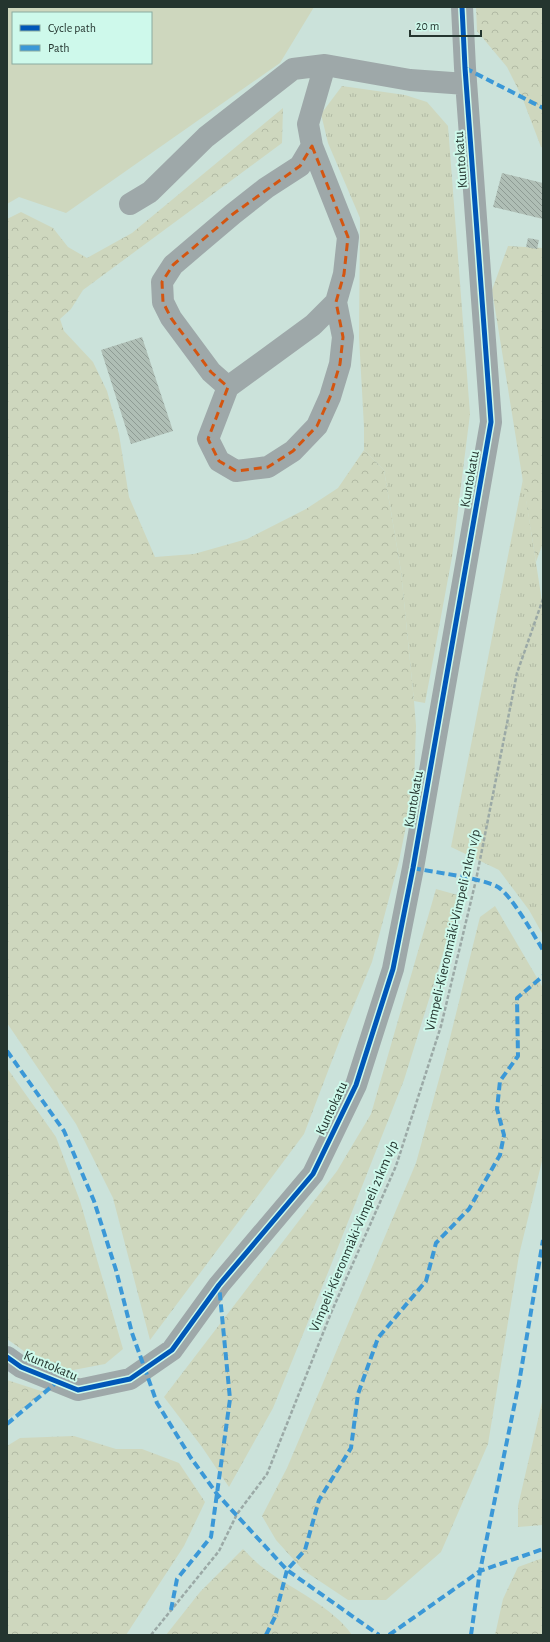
<svg xmlns="http://www.w3.org/2000/svg" width="550" height="1642" viewBox="0 0 550 1642" font-family="'Alegreya Sans',sans-serif">
<style>
.grass{fill:url(#grass-tufts)}
.forest{fill:url(#forest-crowns)}
.pitch{fill:#ced7be;fill-rule:evenodd}
.building{fill:url(#building-back-hatch)}
.lines{fill:none;stroke-linecap:round;stroke-linejoin:round}
.path{stroke:#9ba9a6;stroke-width:2.5;stroke-dasharray:4 2;stroke-linecap:butt}
.street{stroke:#9ea8a9;stroke-width:22}
.quiet{stroke:#3b98d7;stroke-width:4;stroke-dasharray:8 4;stroke-linecap:butt}
.cycleway-casing{stroke:#cef9eb;stroke-width:8}
.cycleway{stroke:#0057b8;stroke-width:5}
.marked{fill:none;stroke:#d45510;stroke-width:3;stroke-dasharray:8 5;stroke-linejoin:round}
.labels{text-anchor:middle;stroke-width:4;stroke-linejoin:round;paint-order:stroke}
.street-label{font-size:14px;fill:#24352f;stroke:#cef9eb}
</style>
<defs>
<pattern id="grass-tufts" width="24" height="20" patternUnits="userSpaceOnUse"><rect width="24" height="20" fill="#ced7be"/><path d="M3 7l-1-3M5 7V3M7 7l1-3M15 17l-1-3M17 17v-4M19 17l1-3" fill="none" stroke="#b1b9a4"/></pattern>
<pattern id="forest-crowns" width="20" height="18" patternUnits="userSpaceOnUse"><rect width="20" height="18" fill="#ced7be"/><path d="M2 6a3 3 0 1 1 6 0M12 15a3 3 0 1 1 6 0" fill="none" stroke="#b1b9a4"/></pattern>
<pattern id="building-back-hatch" width="6" height="6" patternUnits="userSpaceOnUse"><rect width="6" height="6" fill="#afbeb5"/><path d="M-1 5l2 2M0 0l6 6M5-1l2 2" fill="none" stroke="#8e9b94"/></pattern>
</defs>
<rect width="100%" height="100%" fill="#cbe2da"/>
<path class="grass" d="M342 86 405 95 427 102 448 126 470 414 452 557 425 703 414 701 401 571 384 470 364 450V427L359 337 360 218 328 143 321 114Z
M523 479 543 608V935L529 910 499 870 451 847Z"/>
<path class="forest" d="M476 7H543V148L541 147 522 97 507 67 477 31Z
M283 108 282 143 83 290 71 309 60 319 64 331 93 362 107 391 119 434 129 497 155 557 194 554 247 539 306 509 338 488 364 450 384 470 401 571 414 701 416 726 414 786 399 861 372 962 344 1029 304 1134 150 1340 113 1198 76 1124 7 1023V219L21 212 53 228 68 247 87 258 132 233Z
M508 246 543 248V543L536 562 492 290Z
M436 889 461 896 404 1080 329 1270 273 1408 229 1487 202 1447 164 1397 337 1171 371 1114Z
M495 906 543 988V1157L519 1255 488 1444 441 1552 386 1600H348L303 1570 276 1540 262 1516 287 1468 416 1163 447 1050 480 917Z
M7 1068 56 1137 80 1201 123 1349 105 1364 68 1371 28 1354 7 1339Z
M7 1380 44 1392 7 1420Z
M543 1398V1525L518 1527V1506Z
M74 1436 116 1449H142L179 1463 205 1502 184 1546 126 1635H7V1446L20 1438Z
M243 1549C250 1556 257 1564 266 1570 292 1589 334 1608 352 1635H166L200 1592Z
M543 1558V1635H495L503 1599 518 1567Z"/>
<path class="pitch" d="M7 7H314L280 63 66 213 19 197 7 204ZM13 13H151V63H13Z"/>
<path class="building" d="M502 173 543 183V219L493 207Z
M528 238 539 240 537 249 526 247Z
M142 337 173 431 131 444 101 350Z"/>
<g class="lines">
<path class="path" d="M151 1635 219 1551 237 1514 267 1474 331 1313 396 1166 441 1026 476 880 517 673 543 599"/>
<path class="street" d="M325 65 308 124 312 146 348 237 344 274 336 302 313 325 228 387 208 439 219 461 236 471 268 467 293 451 317 426 330 397 340 364 343 337 336 302
M130 204 150 192 206 137 293 69 325 65 410 80 466 84
M228 387 211 372 171 318 163 302 162 282 173 265 233 214 266 188 300 166 312 146
M7 1357 21 1367 78 1390 130 1379 172 1350 219 1285 313 1174 356 1085 393 969 413 868 491 422 465 68 462 7"/>
<path class="quiet" d="M465 68 543 108
M413 868C432 872 482 878 498 887 512 896 533 934 543 950
M7 1051 64 1131 94 1201 116 1270 132 1333 157 1403 191 1458 217 1494 287 1570 379 1635
M7 1424 57 1382
M171 1610 177 1579 211 1537 230 1399 219 1285
M266 1635 275 1617 287 1570 305 1550 319 1500 351 1448 358 1394 378 1338 426 1281 436 1243 469 1209 500 1155 504 1135 497 1109 500 1081 518 1056 517 998 543 976
M389 1635 480 1571 543 1549
M471 1635 480 1571 519 1383 543 1240"/>
<defs>
<path id="cycleway" d="M7 1357 21 1367 78 1390 130 1379 172 1350 219 1285 313 1174 356 1085 393 969 413 868 491 422 465 68 462 7"/>
</defs>
<use href="#cycleway" class="cycleway-casing"/>
<use href="#cycleway" class="cycleway"/>
</g>
<path class="marked" d="M312 146 348 237 344 274 336 302 343 337 340 364 330 397 317 426 293 451 268 467 236 471 219 461 208 439 228 387 211 372 171 318 163 302 162 282 173 265 233 214 300 166Z"/>
<g class="labels">
<g class="street-label">
<text transform="translate(460 160) rotate(-94)" y="5">Kuntokatu</text>
<text transform="translate(469 479) rotate(-80)" y="5">Kuntokatu</text>
<text transform="translate(413 799) rotate(-80)" y="5">Kuntokatu</text>
<text transform="translate(452 930) rotate(-77)" y="5">Vimpeli-Kieronmäki-Vimpeli 21km v/p</text>
<text transform="translate(331 1108) rotate(-65)" y="5">Kuntokatu</text>
<text transform="translate(353 1236) rotate(-67)" y="5">Vimpeli-Kieronmäki-Vimpeli 21km v/p</text>
<text transform="translate(51 1365) rotate(23)" y="5">Kuntokatu</text>
</g>
</g>
<rect width="550" height="1642" fill="none" stroke="#24352f" stroke-width="16"/>
<rect x="12" y="12" width="140" height="52" fill="#cef9eb" stroke="#8aaba0"/>
<rect x="20" y="25" width="20" height="6" fill="#0057b8" stroke="#8aaba0"/>
<text x="48" y="32" font-size="12" fill="#24352f">Cycle path</text>
<rect x="20" y="45" width="20" height="6" fill="#3b98d7" stroke="#8aaba0"/>
<text x="48" y="52" font-size="12" fill="#24352f">Path</text>
<path d="M410 30v6h71v-6" fill="none" stroke="#24352f" stroke-width="2"/>
<text x="416" y="30" font-size="12" fill="#24352f" stroke="#cef9eb" stroke-width="3" paint-order="stroke">20 m</text>
</svg>
